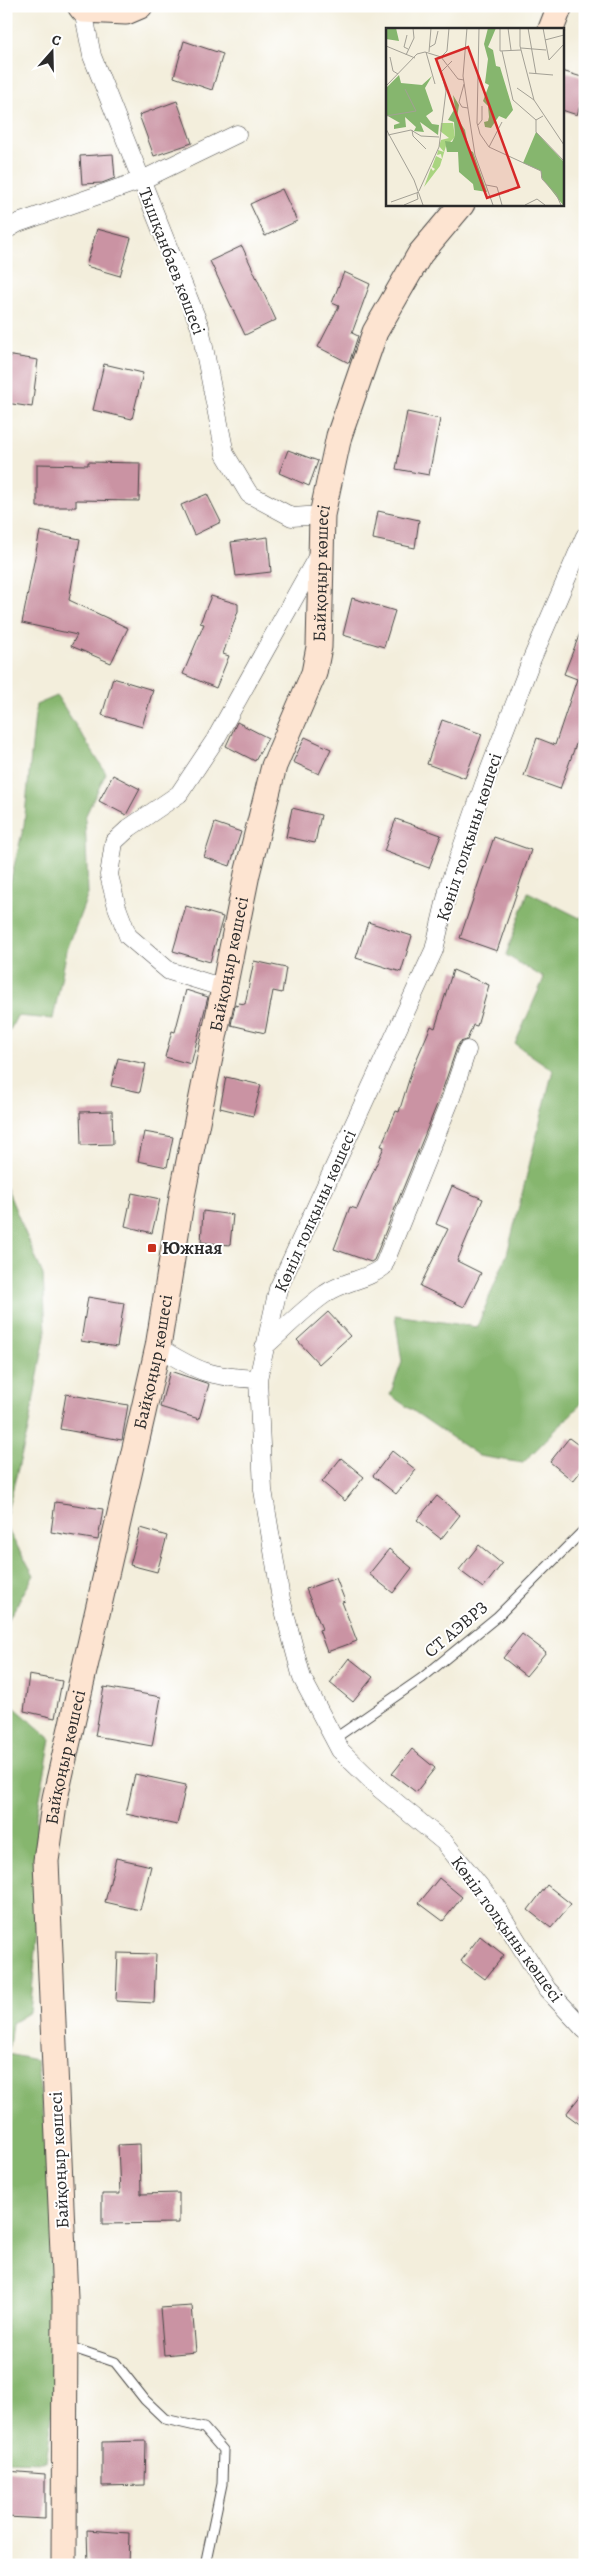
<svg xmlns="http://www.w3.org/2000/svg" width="591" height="2571" viewBox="0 0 591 2571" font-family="Alegreya,serif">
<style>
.forest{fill:#86b66e;stroke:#58704c}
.building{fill:#ca93a3}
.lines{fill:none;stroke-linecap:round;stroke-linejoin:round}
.lane-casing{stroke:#494846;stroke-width:11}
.street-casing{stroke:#494846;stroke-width:19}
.secondary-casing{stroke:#494846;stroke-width:27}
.lane{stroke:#fff;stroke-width:9}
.street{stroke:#fff;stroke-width:18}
.secondary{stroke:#fde4d1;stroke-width:25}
.poi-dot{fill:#c8321e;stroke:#fff;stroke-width:2}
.labels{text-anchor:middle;stroke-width:4;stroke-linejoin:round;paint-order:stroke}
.street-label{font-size:18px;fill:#2b2b2b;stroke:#fff}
.poi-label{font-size:18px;font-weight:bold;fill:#2b2b2b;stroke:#fff;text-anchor:start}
.inset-road{fill:none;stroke:#a3a095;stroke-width:1}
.view{fill:#d62828;fill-opacity:0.15;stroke:#d62828;stroke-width:2.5}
.inset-edge{fill:none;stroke:#2b2b2b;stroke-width:2.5}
</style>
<rect width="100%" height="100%" fill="#fff"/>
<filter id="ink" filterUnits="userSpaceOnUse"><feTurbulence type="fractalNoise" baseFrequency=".02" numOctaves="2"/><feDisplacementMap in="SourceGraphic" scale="10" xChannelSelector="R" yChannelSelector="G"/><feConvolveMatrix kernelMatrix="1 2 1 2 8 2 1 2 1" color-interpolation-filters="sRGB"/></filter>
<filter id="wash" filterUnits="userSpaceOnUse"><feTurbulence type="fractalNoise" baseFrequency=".0096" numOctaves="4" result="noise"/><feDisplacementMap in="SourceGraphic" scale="20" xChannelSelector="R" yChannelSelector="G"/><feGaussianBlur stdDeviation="1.12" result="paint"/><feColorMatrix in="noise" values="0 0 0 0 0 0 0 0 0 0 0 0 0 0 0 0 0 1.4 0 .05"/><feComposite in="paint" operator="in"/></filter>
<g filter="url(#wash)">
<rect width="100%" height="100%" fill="#f3eedc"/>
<path class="forest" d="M57 696 106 773 85 817 88 894 67 950 53 1019 17 1016 6 1038V899L24 825 36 705Z
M528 892 580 918 585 913V1400L523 1463 479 1456 390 1395 402 1362 395 1315 477 1327 507 1254 553 1070 515 1044 544 978 506 955Z
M6 1187 43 1275 46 1331 28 1430 6 1515Z
M6 1527 34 1575 8 1620 6 1629Z
M6 1700 51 1739 36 1819 41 1898 30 2012 12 2023 8 2054 36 2060 44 2120 69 2132 56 2386 46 2462 6 2461Z"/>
<g id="blocks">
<path class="building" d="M184 41 223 54 212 90 174 77Z
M562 71 585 78V89L577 115 562 110Z
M177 101 192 143 154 156 139 115Z
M113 154 115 178 102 183 82 184 80 156Z
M282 189 297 221 265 236 250 204Z
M97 229 131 238 120 276 86 266Z
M242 246 276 320 245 335 210 261Z
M344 272 370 284 352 333 358 336 349 363 318 347 339 306 332 303Z
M6 355 38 360 32 407 6 403Z
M104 364 143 373 132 419 93 410Z
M407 412 440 419 429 475 396 469Z
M288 450 318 461 309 486 279 473Z
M88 462 140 463 139 501 76 500V507H37V464L88 465Z
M207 494 221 522 194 535 181 505Z
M378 511 419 520 415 548 373 539Z
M40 531 80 539 69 600 128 628 111 663 71 646 77 635 22 623Z
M268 537 271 572 236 576 231 542Z
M211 596 238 604V611L223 654 229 656 216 688 183 674 204 624 200 623Z
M352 598 395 611 384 647 343 635Z
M584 623 585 731 581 730 560 789 524 776 537 738 555 745 577 679 564 674Z
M113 678 153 690 142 727 102 715Z
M442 720 482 734 465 778 427 764Z
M237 722 268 738 255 761 226 746Z
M305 737 331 749 319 774 293 762Z
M113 775 140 789 126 815 99 801Z
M292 808 321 815 315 843 286 837Z
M396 819 441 835 429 868 384 851Z
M215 823 241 832 230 866 204 857Z
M494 837 531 850 497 951 460 938Z
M186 906 223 917 210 962 173 951Z
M368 922 412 936 401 972 356 958Z
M254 961 286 968 282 993 273 991 265 1033 231 1025 235 1005 238 1006 239 1003 245 1004Z
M453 970 489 985 477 1026 473 1025 467 1040 460 1042 457 1047 440 1097 374 1260 371 1262 334 1249 350 1207 357 1209 384 1147 381 1146 396 1111 399 1112 412 1070 431 1026 435 1028Z
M186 990 208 997 191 1064 165 1057 172 1031 175 1032Z
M118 1058 146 1064 140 1092 111 1086Z
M226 1077 261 1085 253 1116 220 1108Z
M112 1111 113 1144 81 1145 80 1112Z
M144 1132 173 1137 167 1167 138 1161Z
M452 1186 483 1199 457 1261 481 1273 464 1307 420 1286 448 1229 436 1224Z
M132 1193 160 1199 152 1233 125 1226Z
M203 1211 233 1215 230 1245 201 1242Z
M88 1297 124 1303 117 1347 81 1341Z
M328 1312 350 1336 319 1364 297 1340Z
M170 1371 209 1384 199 1419 160 1407Z
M66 1394 128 1405 122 1440 60 1429Z
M569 1438 585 1450V1466L573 1481 550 1462Z
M392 1451 416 1470 396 1494 373 1476Z
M341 1458 364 1477 345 1501 322 1482Z
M437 1496 460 1515 441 1539 417 1520Z
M55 1502 103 1509 98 1540 51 1532Z
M140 1528 167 1536 157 1572 130 1565Z
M479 1545 502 1564 483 1588 459 1570Z
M389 1549 412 1568 393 1593 369 1574Z
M336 1578 345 1601 342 1602 357 1641 327 1652 319 1630 322 1629 306 1589Z
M522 1634 546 1652 526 1676 503 1658Z
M349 1658 373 1677 353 1702 330 1683Z
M29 1675 62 1681 55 1718 24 1711Z
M104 1687 161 1697 152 1746 95 1736Z
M412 1749 435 1768 416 1792 392 1774Z
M135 1774 186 1785 177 1825 126 1814Z
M116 1858 151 1866 140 1910 105 1902Z
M439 1878 462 1897 443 1921 419 1903Z
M547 1885 571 1904 551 1928 528 1910Z
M480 1936 504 1955 485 1979 461 1961Z
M118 1953 156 1954 154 2003 116 2001Z
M585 2090V2128L566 2114Z
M140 2144 141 2194 179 2193V2223L102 2224V2194H120L118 2145Z
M192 2306 196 2352 164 2355 160 2308Z
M146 2441 145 2485 102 2486V2442Z
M7 2471 45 2474V2519L7 2517Z
M87 2530 129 2533 128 2565H88Z"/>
</g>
</g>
<g filter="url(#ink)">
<use href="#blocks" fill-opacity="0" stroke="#494846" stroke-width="1"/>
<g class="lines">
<defs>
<path id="lane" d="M334 1739 422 1678 498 1616 585 1529
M67 2346 115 2362 145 2400 165 2419 204 2428 223 2450 222 2484 205 2565"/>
<path id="street" d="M83 10 92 56 200 327 225 454 249 494 292 517 322 515
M6 230 18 223 142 180 237 134
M585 536 531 661 484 784 450 882 434 950 278 1289 258 1379 263 1490 281 1599 302 1678 340 1750 380 1789 444 1842 495 1905 547 1989 585 2030
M224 988 169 971 128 936 117 907 109 875 114 842 129 828 179 794 215 740 320 552
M158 1347C198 1372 210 1377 258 1379
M264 1347C284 1330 303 1309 325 1294 343 1281 367 1280 383 1267L450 1101 467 1050"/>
<g id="secondary">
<path d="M80 6 83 10 126 12 140 6"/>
<path d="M551 29 560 6"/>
<path id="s1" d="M64 2565 65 2298 46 1861 55 1798 158 1347 182 1196 247 874 274 766 314 673 319 647 322 515 339 436 375 332 420 254 462 204"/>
</g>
</defs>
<use href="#lane" class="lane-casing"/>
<use href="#street" class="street-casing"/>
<use href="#secondary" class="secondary-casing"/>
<use href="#lane" class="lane"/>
<use href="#street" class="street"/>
<use href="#secondary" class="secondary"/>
</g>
</g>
<rect class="poi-dot" x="147" y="1243" width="10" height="10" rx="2.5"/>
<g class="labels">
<g class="street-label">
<text transform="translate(172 261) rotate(69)" y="6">Тышқанбаев көшесі</text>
<text dy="6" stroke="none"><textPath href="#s1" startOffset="2025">Байқоңыр көшесі</textPath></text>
<text transform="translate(469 837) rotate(-72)" y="6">Көніл толқыны көшесі</text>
<text dy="6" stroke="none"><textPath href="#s1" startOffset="1620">Байқоңыр көшесі</textPath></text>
<text transform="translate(315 1211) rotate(-66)" y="6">Көніл толқыны көшесі</text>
<text dy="6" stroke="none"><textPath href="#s1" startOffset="1215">Байқоңыр көшесі</textPath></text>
<text transform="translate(456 1629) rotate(-40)" y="6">СТ АЭВРЗ</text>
<text dy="6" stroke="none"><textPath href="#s1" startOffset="810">Байқоңыр көшесі</textPath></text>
<text transform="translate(507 1929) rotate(54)" y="6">Көніл толқыны көшесі</text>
<text transform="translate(59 2160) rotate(-93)" y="6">Байқоңыр көшесі</text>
</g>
<g class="poi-label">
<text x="162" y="1254">Южная</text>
</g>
</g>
<g transform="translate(386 28)">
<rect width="178" height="178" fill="#f3eedc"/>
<path d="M55 95H67L69 109 60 118 54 138 38 159 45 140 47 143 49 141 46 139 50 128 56 131 55 126 51 127 52 122 58 124 53 118 55 112 63 110 54 103Z" fill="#a9d480"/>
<path d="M0 0H10L13 13 0 11ZM102 0H110L102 19 107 22 110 38 114 39 127 82 120 91 113 88 105 100 99 99 98 94 102 93 103 89 102 78 97 73 103 57 99 55 102 31 98 16ZM13 47 15 55 36 57 46 48 39 60 47 83 40 88 46 96 53 97 52 107 34 94 38 104 28 103 30 99 19 89 20 99 8 101V97L14 95 0 87V60ZM67 67 73 77 71 90 79 102 83 122 87 124 101 164 88 162 87 156 73 144 72 124H61L59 113 66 114 69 108 68 94 62 92 69 80ZM150 104 177 133V177L155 149V143L137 135Z" fill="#86b66e"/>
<path class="inset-road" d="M81 0 77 48 89 127 107 177M93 0 91 95 94 106 103 119 155 143 156 151 170 166 175 177M114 0V23L135 22M122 0 125 22M134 0V18L148 72 178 117M142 0 150 46M157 0 163 32 178 16M21 7 18 19 22 21M159 12 178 7M0 18 29 30M44 19 49 16 52 3M135 20 160 22M116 23 127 72 150 92M40 24 49 56M43 24 45 0M20 27 28 10 27 0M4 29 7 43 12 46M55 29 61 23 63 0M143 45 167 47M78 56 73 74 76 79 82 80M0 58 31 26 39 24 55 29 72 51 78 52M131 60 148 72M0 88 30 83 19 61M157 88 150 92V104L178 133M92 97 96 92V78M0 101 28 152 37 177M26 102 27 108 40 121M2 107 25 102 35 108 53 109M103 119 116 94M100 157 111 159 116 177M33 163 53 119 60 63 55 44 66 33M5 174 33 164M18 177 32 171 31 165M139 177 151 171 159 177"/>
<path class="view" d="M82 19 133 159 101 170 50 31Z"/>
<rect width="178" height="178" class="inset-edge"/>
</g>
<rect width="591" height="2571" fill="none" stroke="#fff" stroke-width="25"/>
<g transform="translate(52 52) rotate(20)" stroke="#ffffff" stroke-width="4" paint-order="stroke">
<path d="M0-4L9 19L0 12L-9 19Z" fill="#2b2b2b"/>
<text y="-8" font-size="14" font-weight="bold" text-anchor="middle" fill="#2b2b2b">С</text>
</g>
</svg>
